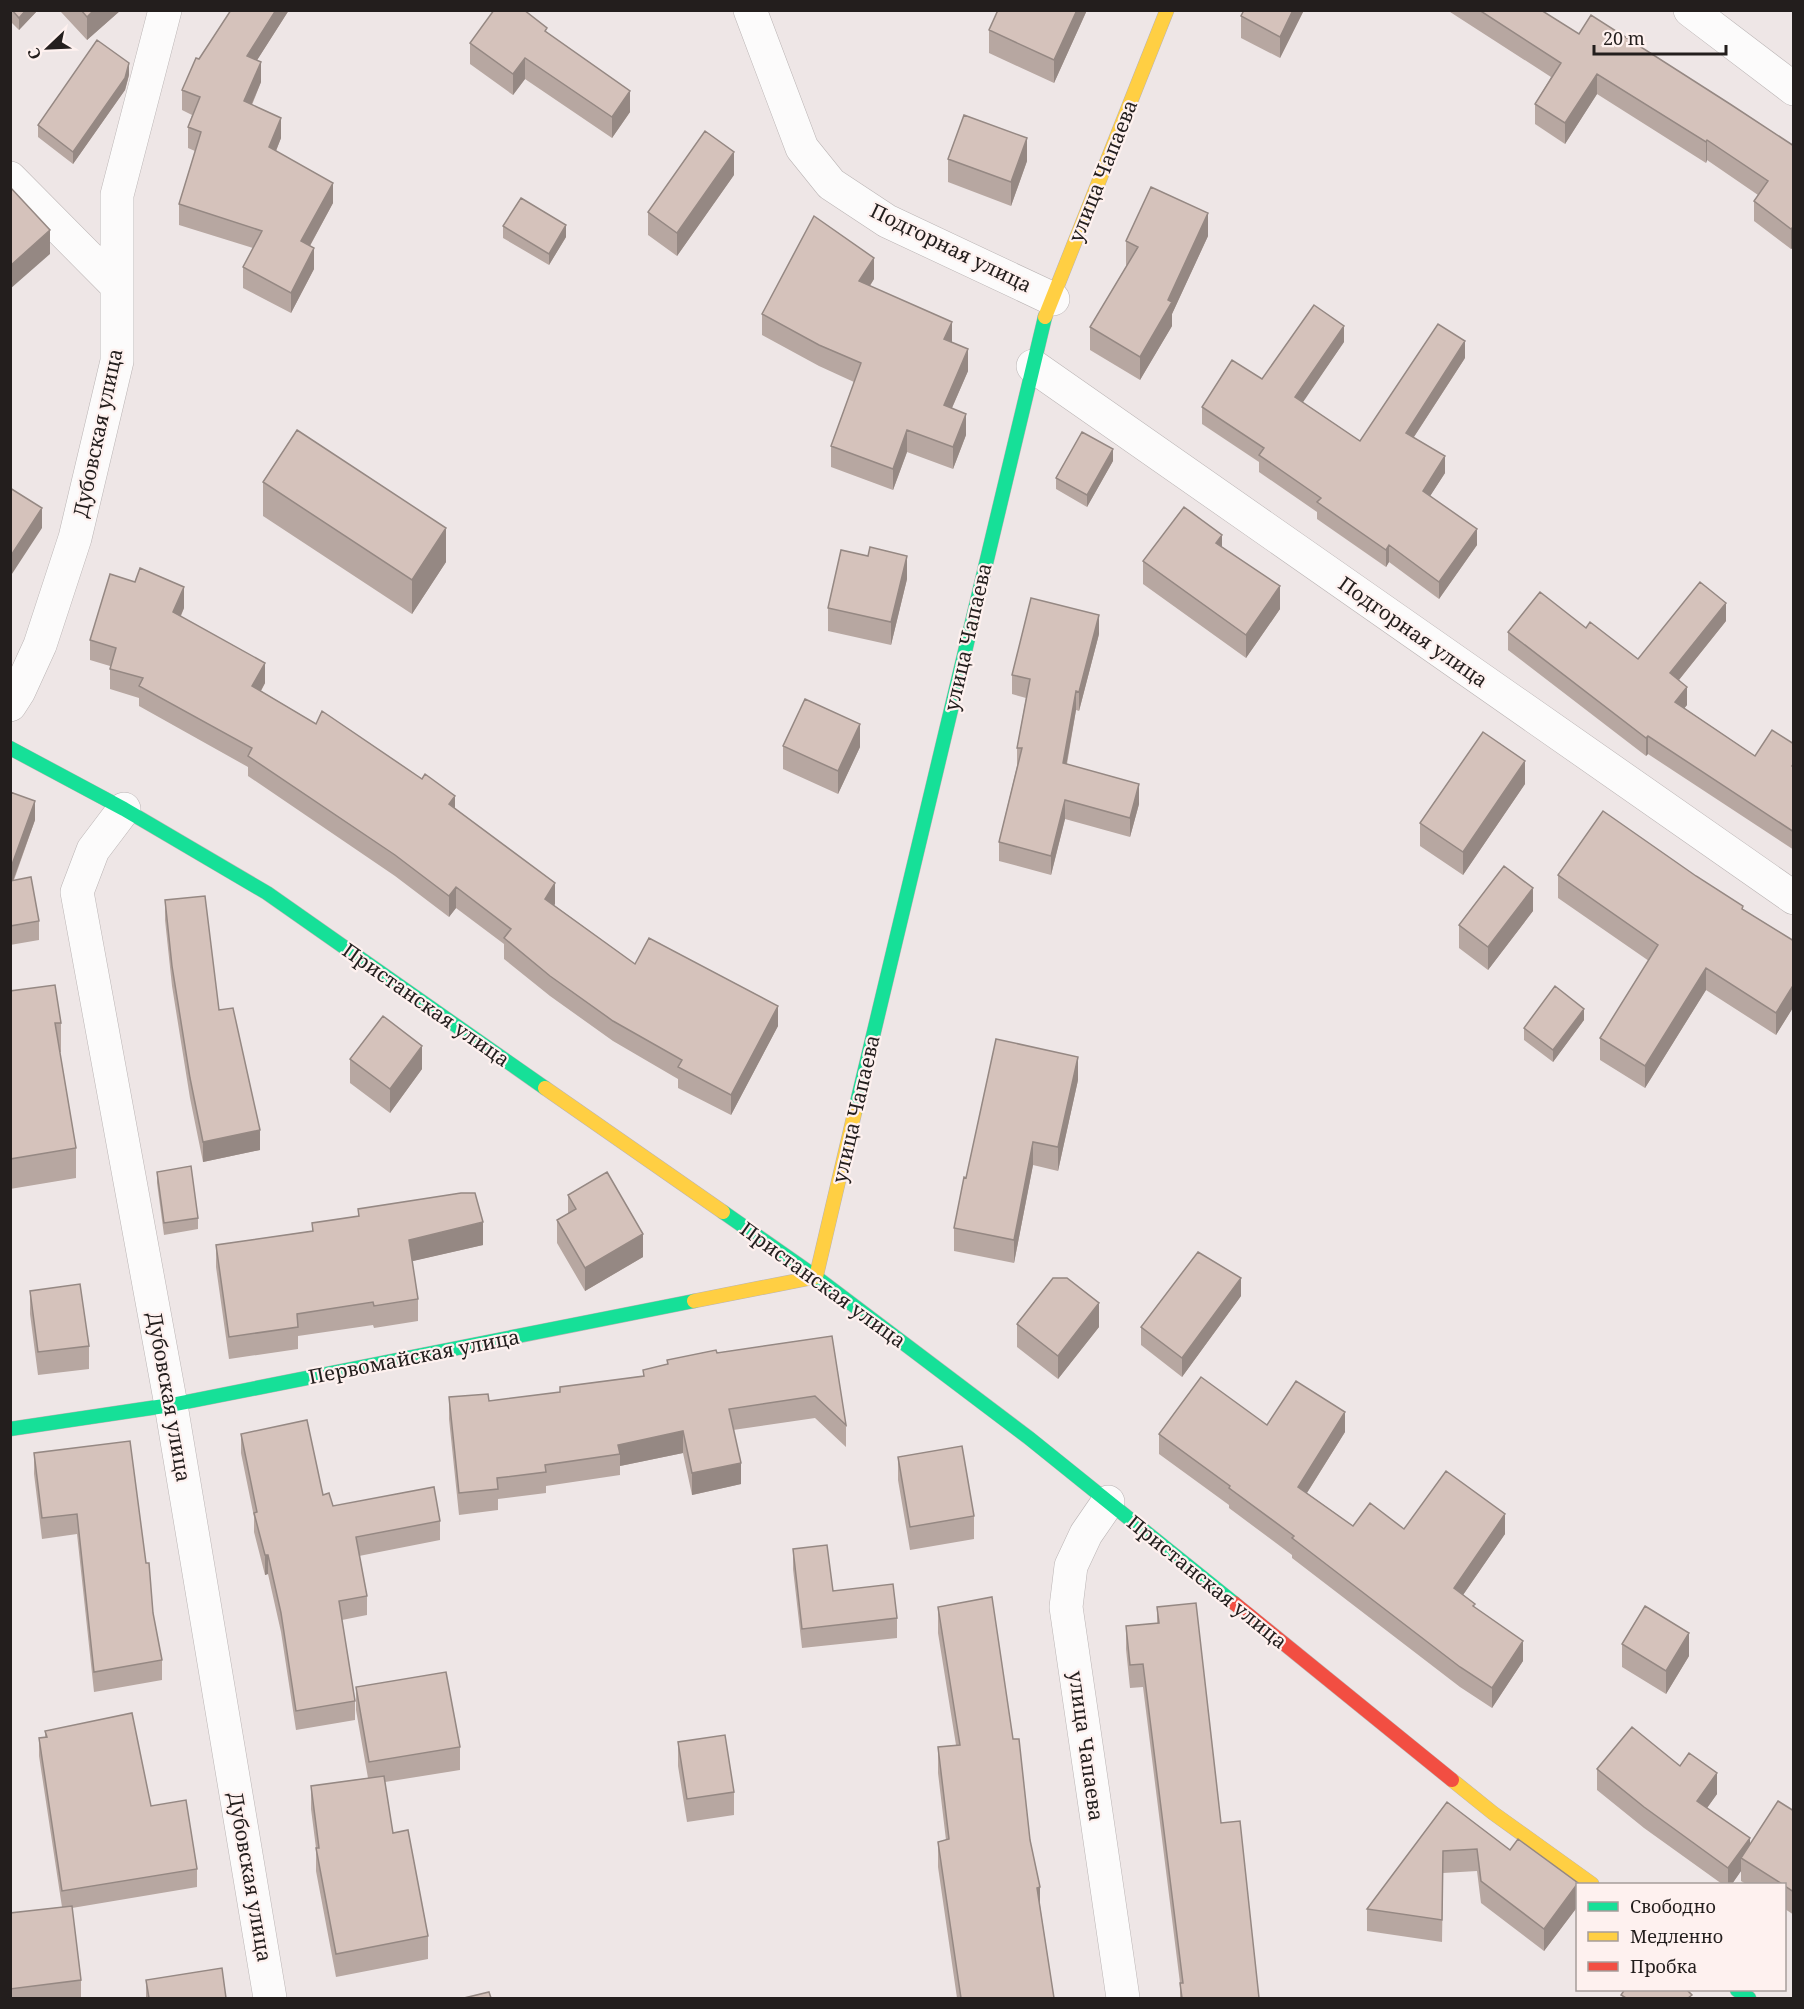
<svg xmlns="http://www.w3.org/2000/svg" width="1804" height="2009" viewBox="0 0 1804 2009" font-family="'Noto Serif',serif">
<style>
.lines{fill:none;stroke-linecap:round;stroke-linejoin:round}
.street-casing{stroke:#bab4b4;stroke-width:34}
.fast-casing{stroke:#bab4b4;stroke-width:15}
.slow-casing{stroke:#bab4b4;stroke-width:15}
.jam-casing{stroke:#bab4b4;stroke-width:15}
.street{stroke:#fcfbfb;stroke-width:33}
.fast{stroke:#16e098;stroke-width:14}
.slow{stroke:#ffcf43;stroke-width:14}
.jam{stroke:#f24e42;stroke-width:14}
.wall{fill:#b7a7a1}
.shaded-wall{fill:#958883}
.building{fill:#d5c2bb;stroke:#958883;stroke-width:1.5}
.labels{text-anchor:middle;stroke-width:4.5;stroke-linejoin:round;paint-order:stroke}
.street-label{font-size:20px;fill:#231e1d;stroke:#fef1ef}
</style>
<rect width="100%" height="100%" fill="#eee6e6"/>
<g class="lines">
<defs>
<path id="street" d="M750 10 802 148 831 184 887 221 1053 299
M1690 10 1794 89
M10 178 117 286
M1033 366 1794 898
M10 705 19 691 40 645 75 538 117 361V195L165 10
M124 809 93 850 77 892 171 1405 270 1998
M1108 1502 1086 1534 1071 1566 1066 1607 1123 1998"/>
<path id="fast" d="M10 748 124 809 267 893 545 1088
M855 1111 1045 317
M723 1212 816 1277 1029 1438 1234 1603
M10 1429 171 1405 694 1301
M1737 1990 1749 1998"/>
<path id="slow" d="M1045 317 1167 10
M545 1088 723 1212
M694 1301 816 1277 855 1111
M1452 1780 1493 1813 1592 1884"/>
<path id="jam" d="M1234 1603 1452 1780"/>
</defs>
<use href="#street" class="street-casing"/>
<use href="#fast" class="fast-casing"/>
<use href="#slow" class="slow-casing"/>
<use href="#jam" class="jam-casing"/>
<use href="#street" class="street"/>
<use href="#fast" class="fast"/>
<use href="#slow" class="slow"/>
<use href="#jam" class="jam"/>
</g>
<path class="wall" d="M10 10H38L19 30 10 21Z
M61 10H121L87 40 61 12Z
M231 10H289L257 60 261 82 252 105 281 138 276 151 333 203 310 246 314 269 291 313 243 288V267L253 248 179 225V204L195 151 188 148V127L192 115 182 110V90L199 59Z
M998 10H1087L1054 83 989 53V30Z
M1244 10H1304L1280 58 1241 38V16Z
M1447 10H1541L1579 34 1794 146V247L1791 249 1754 221V201L1758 195 1707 160 1706 163 1597 94 1565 144 1535 124V104L1551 77Z
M547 32 630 112 612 138 525 79 513 95 470 64V43Z
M129 75 125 90 73 164 38 137V125Z
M948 159 1027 161 1011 206 948 182Z
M734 175 677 256 648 235V212Z
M503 226 566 237 549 265 503 238Z
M1208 236 1172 314V326L1140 380 1090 350V327L1127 265H1126V241Z
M874 279 870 286 952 343 968 371 952 408 966 435 953 469 907 452 893 490 831 467V446L854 382 819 366 762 335V314Z
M1344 342 1302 402 1360 441 1465 358 1414 437 1445 473 1430 496 1477 545 1439 599 1389 562 1386 567 1317 519V512L1259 472V462L1202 424V407Z
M1113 461 1087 507 1056 489V478Z
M263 482 446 562 412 614 263 516Z
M868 556 907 579 891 645 828 631V608Z
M1143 561 1280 609 1246 658 1143 584Z
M135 582 184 608 181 616 265 683 261 691 455 808 555 904 554 905 635 964 778 1026 731 1115 678 1088V1079L613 1041 550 996 504 959V944L456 908 449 917 395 876 248 776V767L139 706V698L110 689V666L90 660V640Z
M1726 621 1679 680 1687 705 1684 708 1755 756 1794 744V850L1648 754 1646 756 1508 650V632L1586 628 1638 659Z
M1099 634 1079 711 1076 710 1067 764 1139 804 1130 837 1065 819 1051 875 999 861V842L1017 766V748L1026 698 1012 694V675Z
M783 746 860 747 838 794 783 769Z
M1525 784 1463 875 1420 846V823Z
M10 792 35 820 14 880 39 921V940L10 945Z
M1558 875 1743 910 1794 941V1006L1776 1035 1706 990 1645 1088 1600 1060V1038L1649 961 1558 898Z
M165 900 219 1010 260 1150 203 1162 190 1098 172 986 165 920Z
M1533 911 1488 970 1459 948V925Z
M10 991 61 1023V1052H60L76 1148V1178L10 1189Z
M1584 1020 1553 1062 1524 1040V1028Z
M350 1059 422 1069 390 1113 350 1083Z
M1078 1080 1058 1171 1033 1165 1014 1263 954 1251V1228L966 1178Z
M157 1172 198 1218V1229L164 1235 157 1183Z
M568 1195 643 1257 585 1291 557 1243V1220L568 1214Z
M358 1209 483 1245 412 1261 418 1299V1321L374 1328 373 1325 298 1336V1349L229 1359 216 1267V1245L312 1231V1223L358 1216Z
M30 1291 89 1346V1369L38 1375 30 1314Z
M1241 1296 1182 1377 1141 1345V1327Z
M1017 1324 1099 1327 1058 1379 1017 1347Z
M832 1336 846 1425V1447L815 1418 733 1430 741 1484 692 1495 683 1453 620 1466V1475L546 1486V1493L498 1499V1510L459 1515 449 1419V1397L489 1401 560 1392V1387L643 1376V1370L667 1364V1360Z
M1267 1425 1345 1432 1307 1493 1353 1526 1505 1534 1463 1595 1523 1661 1492 1708 1460 1687 1292 1558V1555L1229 1508V1505L1159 1454V1434Z
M241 1434 323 1495 333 1506 440 1521V1540L359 1556 367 1596V1615L342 1620 355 1701V1720L296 1730 281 1632 268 1574 265 1575 254 1532V1517L241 1453Z
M34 1453 146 1563 153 1613 162 1660V1680L94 1692 77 1534 42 1539 34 1474Z
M898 1457 974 1516V1539L910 1550 898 1480Z
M793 1549 833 1591 897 1618V1638L802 1648 793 1569Z
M938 1607 1030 1840 1054 1998H957L938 1867V1842L946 1840 938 1773V1747L956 1745 938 1633Z
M1157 1607 1221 1823 1259 1998H1180V1983L1143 1687 1130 1688 1126 1649V1626L1157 1623Z
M1622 1644 1689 1656 1666 1694 1622 1667Z
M356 1687 460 1747V1770L385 1782 393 1833 428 1936V1959L336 1977 316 1871V1848L311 1809V1786L368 1778 356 1710Z
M45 1731 151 1806 197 1869V1887L72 1908 81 1980V1998H10V1913L62 1907 39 1756V1738L45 1737Z
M678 1742 734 1792V1815L687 1822 678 1766Z
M1597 1769 1717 1794 1707 1808 1750 1844 1794 1811V1915L1785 1909V1884H1746L1741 1881V1871L1732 1884H1722L1644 1828 1597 1790Z
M1447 1802 1510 1850 1578 1884V1906L1544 1951 1481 1903 1477 1871 1443 1873 1442 1942 1367 1931V1909Z
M146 1980 226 1998H146Z"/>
<path class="shaded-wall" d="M26 10H38L19 30V18Z
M94 10H121L87 40V17Z
M276 10H289L247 76V56Z
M1077 10H1087L1054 83V60Z
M1293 10H1304L1280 58V37Z
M525 58V79L513 95V74Z
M261 62V82L244 122V101Z
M129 63V75L125 90 73 164V152Z
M1597 74V94L1565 144V123Z
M630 91V112L612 138V117Z
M281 118V138L269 168V147Z
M1027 138V161L1011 206V182Z
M1707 140V160L1706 163V142Z
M734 152V175L677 256V233Z
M333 183V203L301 262V241Z
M1208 213V236L1172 314V326L1140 380V357L1168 300Z
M566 225V237L549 265V254Z
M1794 226V247L1791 249V229Z
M50 230V254L10 289V266Z
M314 248V269L291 313V293Z
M874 258V279L859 302V281Z
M952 322V343L944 339Z
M1344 326V342L1295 414V397Z
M1465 341V358L1406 449V433Z
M968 349V371L944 426V405Z
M966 414V435L953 469V447Z
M907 430V452L893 490V469Z
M1113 449V461L1087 507V495Z
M1445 456V473L1423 507V491Z
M42 508V528L10 577V557Z
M446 528V562L412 614V580Z
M1477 529V545L1439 599V582Z
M1222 535V558L1216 543Z
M1389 545V562L1386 567V550Z
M907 556V579L891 645V622Z
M1280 586V609L1246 658V635Z
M184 587V608L173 632V612Z
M1726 603V621L1670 691V673Z
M1099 615V634L1079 711V692Z
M265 663V683L252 707V686Z
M1687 687V705L1675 720V702Z
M1076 691V710L1063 783V763Z
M860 724V747L838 794V771Z
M1648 736V754L1646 756V738Z
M1525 761V784L1463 875V852Z
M1139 784V804L1130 837V818Z
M455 796V816L449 804Z
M1065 800V819L1051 875V856Z
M35 801V820L10 889V870Z
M555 883V904L545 919V899Z
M456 887V908L449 917V896Z
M1533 888V911L1488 970V947Z
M1706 968V990L1645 1088V1066Z
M1794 984V1006L1776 1035V1013Z
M778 1006V1026L731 1115V1095Z
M1584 1009V1020L1553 1062V1050Z
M422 1046V1069L390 1113V1089Z
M1078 1057V1080L1058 1171V1147Z
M260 1130V1150L203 1162V1142Z
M1033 1142V1165L1014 1263V1240Z
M483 1222V1245L409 1262V1240Z
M643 1234V1257L585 1291V1268Z
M1241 1278V1296L1182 1377V1358Z
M1099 1303V1327L1058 1379V1356Z
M1345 1412V1432L1298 1507V1487Z
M683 1431V1453L620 1466V1454L618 1445Z
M741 1463V1484L692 1495V1473Z
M1505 1514V1534L1454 1608V1588Z
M265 1555H268V1574L265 1575Z
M1689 1633V1656L1666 1694V1671Z
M1523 1641V1661L1492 1708V1688Z
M1717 1773V1794L1697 1822V1801Z
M1750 1838V1859L1741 1858V1871L1732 1884H1728V1868Z
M1578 1883V1906L1544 1951V1929Z
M1040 1887V1913L1037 1888Z"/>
<path class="building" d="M12 10H26L19 18Z
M81 10H94L87 17Z
M231 10H276L247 56 261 62 244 101 281 118 269 147 333 183 301 241 314 248 291 293 243 267 262 231 179 204 201 132 188 127 200 97 182 90 196 58 199 59Z
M494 10H524L547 28 545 31 630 91 612 117 525 58 513 74 470 43Z
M998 10H1077L1054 60 989 30Z
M1244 10H1293L1280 37 1241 16Z
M1479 10H1541L1579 34 1591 15 1730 104 1794 146V226L1791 229 1754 201 1768 181 1707 140 1706 142 1597 74 1565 123 1535 104 1561 63Z
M97 40 129 63 125 78 73 152 38 125Z
M964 115 1027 138 1011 182 948 159Z
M705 131 734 152 677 233 648 212Z
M10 187 50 230 10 266Z
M1151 187 1208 213 1168 300 1172 302 1140 357 1090 327 1138 247 1126 241Z
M521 198 566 225 549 254 503 226Z
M814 216 874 258 859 281 952 322 944 339 968 349 944 405 966 414 953 447 907 430 893 469 831 446 861 363 819 345 762 314Z
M1314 305 1344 326 1295 397 1360 441 1438 324 1465 341 1406 433 1445 456 1423 491 1477 529 1439 582 1389 545 1386 550 1317 502 1321 498 1259 455 1264 448 1202 407 1232 360 1262 379Z
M297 430 446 528 412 580 263 482Z
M1082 432 1113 449 1087 495 1056 478Z
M10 488 42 508 10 557Z
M1184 507 1222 535 1216 543 1280 586 1246 635 1143 561Z
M870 547 907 556 891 622 828 608 841 550 868 556Z
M140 568 184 587 173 612 265 663 252 686 316 724 322 711 422 779 425 774 455 796 449 804 555 883 545 899 635 964 649 938 778 1006 731 1095 678 1067 682 1060 613 1021 550 976 504 938 511 929 456 887 449 896 395 855 248 756 252 748 139 686 143 678 110 669 116 648 90 640 110 574 135 582Z
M1700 582 1726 603 1670 673 1687 687 1675 702 1755 756 1772 730 1794 744V763L1792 766 1794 767V832L1648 736 1646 738 1508 632 1540 592 1586 628 1590 622 1638 659Z
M1031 598 1099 615 1079 692 1076 691 1063 763 1139 784 1130 818 1065 800 1051 856 999 842 1022 748H1017L1030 679 1012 675Z
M805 699 860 724 838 771 783 746Z
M1483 732 1525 761 1463 852 1420 823Z
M10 792 35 801 10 870Z
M1603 811 1696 876 1743 906 1742 909 1794 941V984L1776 1013 1706 968 1645 1066 1600 1038 1658 945 1558 875Z
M1504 866 1533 888 1488 947 1459 925Z
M31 877 39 921 10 926V881Z
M205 896 219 1010 233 1008 260 1130 203 1142 190 1078 172 966 165 900Z
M55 985 61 1023H55L76 1148 10 1159V991Z
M1555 986 1584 1009 1553 1050 1524 1028Z
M383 1016 422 1046 390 1089 350 1059Z
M996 1039 1078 1057 1058 1147 1033 1142 1014 1240 954 1228 964 1177 966 1178Z
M191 1166 198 1218 164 1223 157 1172Z
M607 1172 643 1234 585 1268 557 1220 576 1209 568 1195Z
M461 1193H475L483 1222 409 1240 418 1299 374 1306 373 1302 297 1314 298 1327 229 1337 216 1245 313 1231 312 1223 359 1216 358 1209Z
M1198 1252 1241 1278 1182 1358 1141 1327Z
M1053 1278H1067L1099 1303 1058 1356 1017 1324Z
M80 1284 89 1346 38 1352 30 1291Z
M832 1336 846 1425 815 1396 729 1409 741 1463 692 1473 683 1431 618 1445 620 1454 545 1465 546 1472 497 1478 498 1489 459 1493 449 1397 488 1394 489 1401 560 1392V1387L644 1376 643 1370 668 1364 667 1360 716 1350 717 1353Z
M1201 1377 1267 1425 1296 1381 1345 1412 1298 1487 1353 1526 1370 1503 1404 1529 1446 1471 1505 1514 1454 1588 1475 1604 1473 1606 1523 1641 1492 1688 1460 1667 1292 1538 1294 1536 1229 1488 1230 1486 1159 1434Z
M307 1420 323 1495 329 1493 333 1506 434 1487 440 1521 356 1537 367 1596 339 1601 355 1701 296 1711 281 1613 268 1555H265L254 1513 257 1512 241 1434Z
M130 1441 146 1563H149L153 1613 162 1660 94 1672 77 1514 42 1518 34 1453Z
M962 1446 974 1516 910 1527 898 1457Z
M827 1545 833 1591 893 1584 897 1618 802 1629 793 1549Z
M992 1597 1013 1739H1019L1030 1840 1040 1887 1037 1888 1054 1998H961L938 1842 949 1839 938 1747 960 1745 938 1607Z
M1196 1603 1221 1823 1240 1821 1259 1998H1182L1180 1983H1183L1143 1664 1130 1665 1126 1626 1159 1623 1157 1607Z
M1645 1606 1689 1633 1666 1671 1622 1644Z
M446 1672 460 1747 369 1762 356 1687Z
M132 1713 151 1806 186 1800 197 1869 62 1891 39 1738 47 1737 45 1731Z
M1632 1727 1680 1766 1689 1753 1717 1773 1697 1801 1750 1838 1728 1868 1644 1807 1597 1769Z
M725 1735 734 1792 687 1799 678 1742Z
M384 1776 393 1833 408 1830 428 1936 336 1954 316 1848H319L311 1786Z
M1778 1801 1794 1811V1892L1785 1886V1884H1782L1741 1858Z
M1447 1802 1510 1850 1518 1839 1578 1883 1544 1929 1481 1881 1477 1849 1443 1851 1442 1920 1367 1909Z
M72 1906 81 1980 10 1989V1913Z
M222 1968 226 1998H149L146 1980Z
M1625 1989H1686L1692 1995 1688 1998H1626L1621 1995Z
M489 1992 491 1998H464Z"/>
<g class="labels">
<g class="street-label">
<text transform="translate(1103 171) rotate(-68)" y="7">улица Чапаева</text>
<text transform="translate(951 248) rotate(26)" y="7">Подгорная улица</text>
<text transform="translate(98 433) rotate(-78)" y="7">Дубовская улица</text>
<text transform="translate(1413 632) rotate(35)" y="7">Подгорная улица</text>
<text transform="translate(968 637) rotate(-77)" y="7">улица Чапаева</text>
<text transform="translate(426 1005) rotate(35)" y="7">Пристанская улица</text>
<text transform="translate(856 1109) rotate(-77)" y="7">улица Чапаева</text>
<text transform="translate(823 1285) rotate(36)" y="7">Пристанская улица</text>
<text transform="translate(414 1357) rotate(-11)" y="7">Первомайская улица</text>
<text transform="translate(169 1397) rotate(80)" y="7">Дубовская улица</text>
<text transform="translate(1207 1582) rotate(39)" y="7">Пристанская улица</text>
<text transform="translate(1086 1746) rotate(82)" y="7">улица Чапаева</text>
<text transform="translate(250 1877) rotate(80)" y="7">Дубовская улица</text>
</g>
</g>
<rect width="1804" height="2009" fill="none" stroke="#231e1d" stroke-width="24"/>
<rect x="1576" y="1883" width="210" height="108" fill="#fef1ef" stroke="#a69d9b" stroke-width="1.5"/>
<rect x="1588" y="1902" width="30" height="9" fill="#16e098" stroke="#a69d9b" stroke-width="1.5"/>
<text x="1630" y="1913" font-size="18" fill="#231e1d">Свободно</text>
<rect x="1588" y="1932" width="30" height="9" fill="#ffcf43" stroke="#a69d9b" stroke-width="1.5"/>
<text x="1630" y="1943" font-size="18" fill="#231e1d">Медленно</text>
<rect x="1588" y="1962" width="30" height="9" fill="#f24e42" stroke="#a69d9b" stroke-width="1.5"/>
<text x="1630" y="1973" font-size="18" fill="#231e1d">Пробка</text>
<g transform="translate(48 48) rotate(247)" stroke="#fef1ef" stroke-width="4.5" paint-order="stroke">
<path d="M0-4.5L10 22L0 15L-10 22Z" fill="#231e1d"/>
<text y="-9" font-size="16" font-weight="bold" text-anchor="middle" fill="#231e1d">С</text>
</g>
<path d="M1594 45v9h132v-9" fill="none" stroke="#231e1d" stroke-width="3"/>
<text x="1603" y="45" font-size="18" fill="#231e1d" stroke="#fef1ef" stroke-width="4.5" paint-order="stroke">20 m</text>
</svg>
